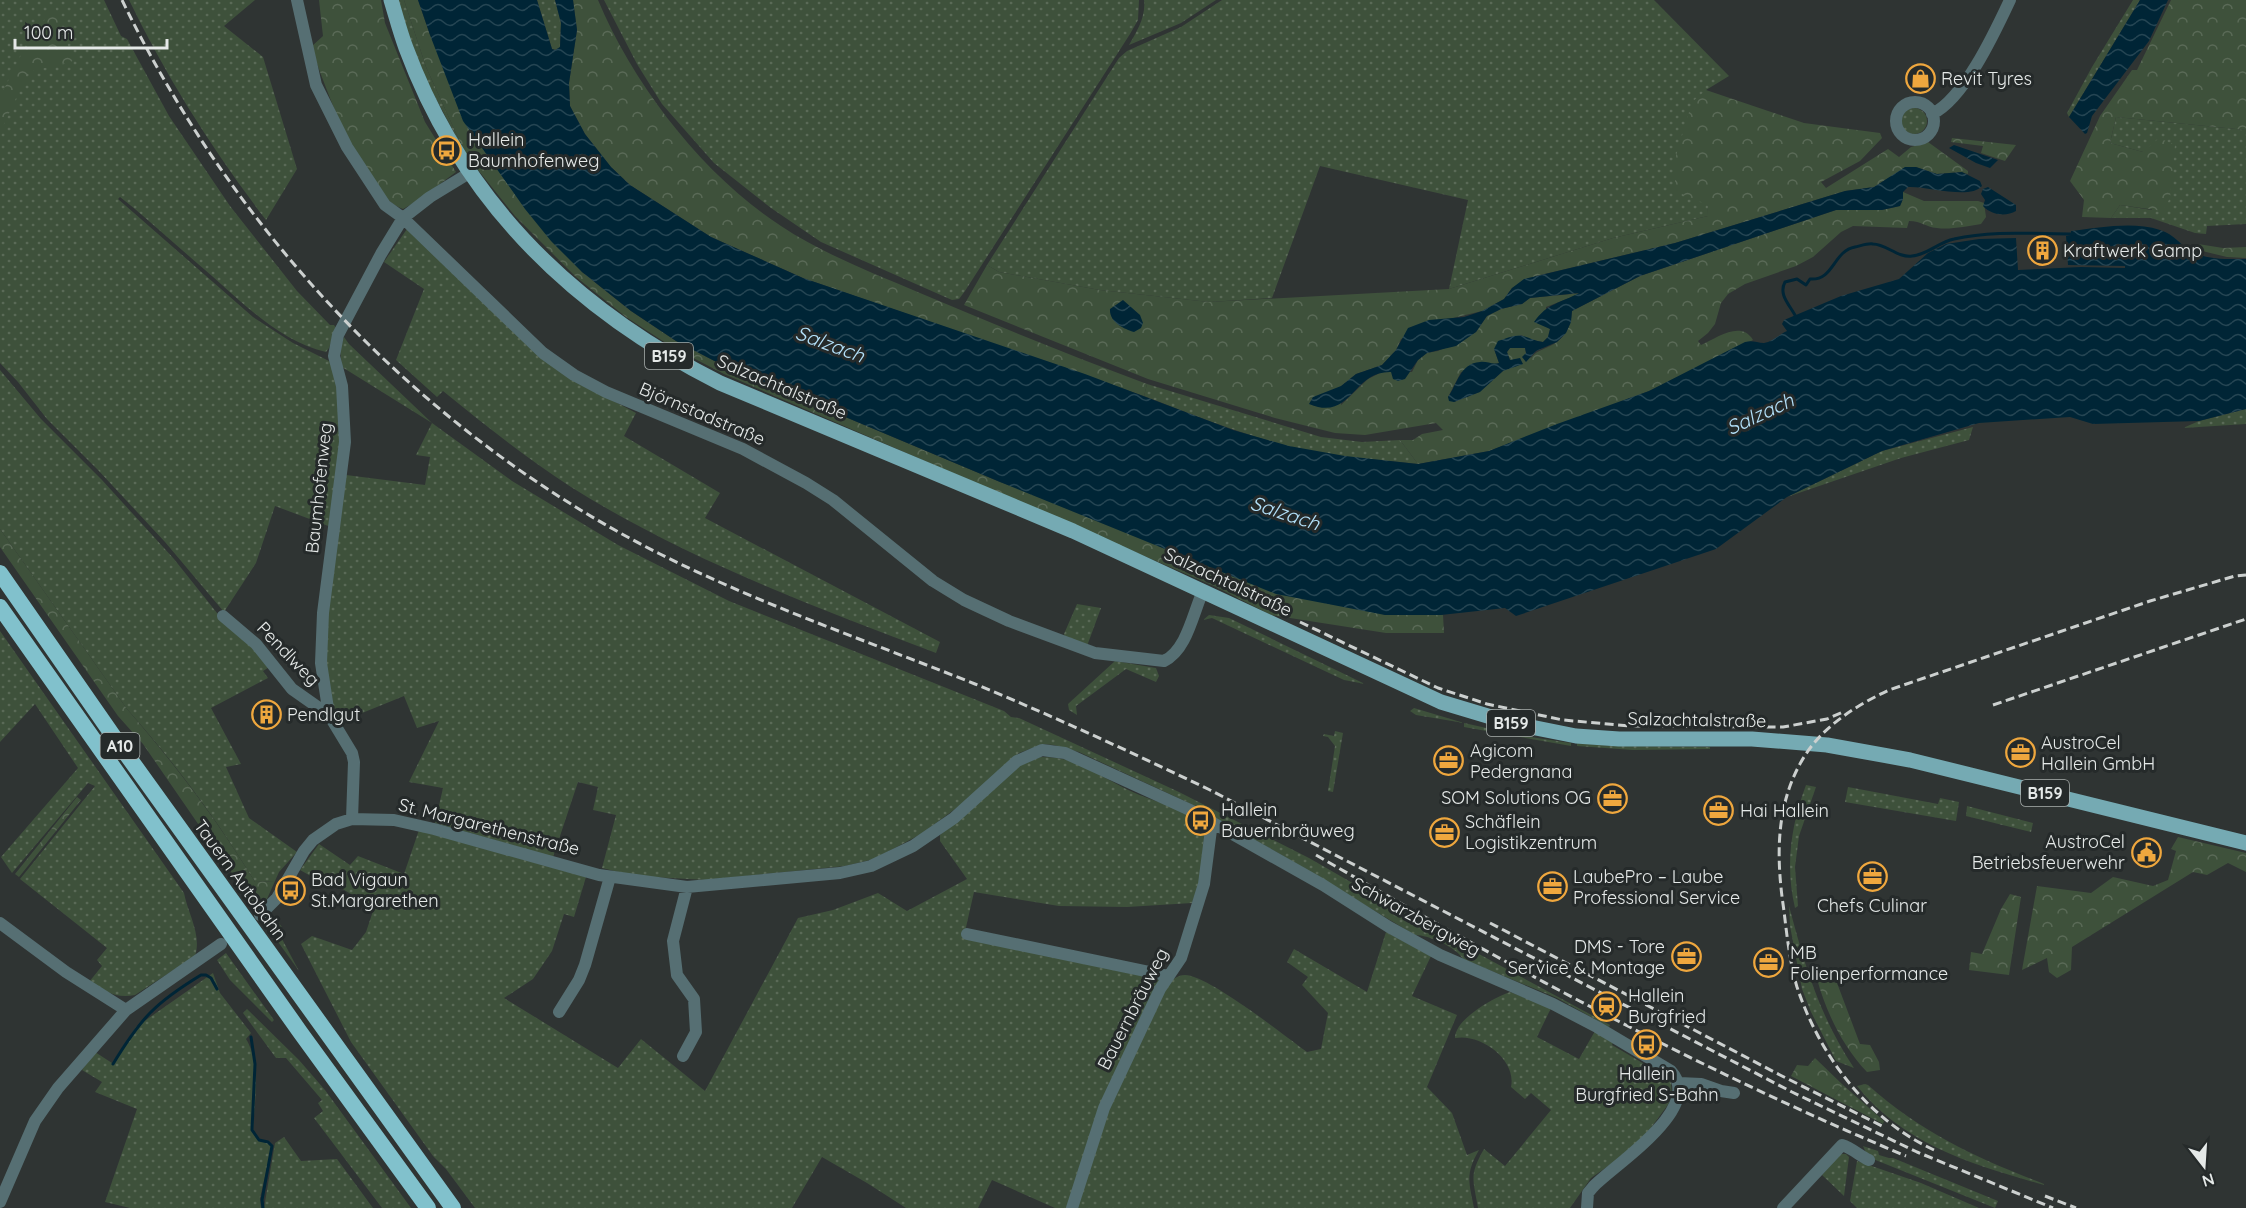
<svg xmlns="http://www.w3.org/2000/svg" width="2246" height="1208" viewBox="0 0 2246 1208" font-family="Quicksand,sans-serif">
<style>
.grass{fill:url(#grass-dots)}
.forest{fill:url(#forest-crowns)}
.water{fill:url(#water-waves)}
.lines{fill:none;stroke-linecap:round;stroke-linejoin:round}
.stream{stroke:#002536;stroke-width:3}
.minor{stroke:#566f73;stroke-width:12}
.major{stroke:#75aab3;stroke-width:15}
.highway{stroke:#81c1cc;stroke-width:16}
.rail{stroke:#ccd0cf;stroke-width:3;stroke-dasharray:9 4.5;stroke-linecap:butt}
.labels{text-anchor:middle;stroke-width:6;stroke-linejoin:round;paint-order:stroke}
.shield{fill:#252a2a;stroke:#abb0af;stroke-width:1.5}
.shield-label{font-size:16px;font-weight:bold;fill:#e5e9e8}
.poi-label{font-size:18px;fill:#e5e9e8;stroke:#252a2a;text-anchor:start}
.street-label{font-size:18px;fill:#e5e9e8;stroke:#252a2a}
.water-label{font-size:20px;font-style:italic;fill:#b3e1fa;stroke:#252a2a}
</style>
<defs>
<pattern id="grass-dots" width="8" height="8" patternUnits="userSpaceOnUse" patternTransform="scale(1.5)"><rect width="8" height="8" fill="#3e513b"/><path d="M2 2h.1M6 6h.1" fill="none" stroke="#5a6a57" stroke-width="1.8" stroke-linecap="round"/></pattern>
<pattern id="forest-crowns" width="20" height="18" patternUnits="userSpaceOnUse" patternTransform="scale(1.5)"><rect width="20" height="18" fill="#3e513b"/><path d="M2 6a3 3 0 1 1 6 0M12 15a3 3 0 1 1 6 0" fill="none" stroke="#5a6a57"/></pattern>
<pattern id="water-waves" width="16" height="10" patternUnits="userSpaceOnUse" patternTransform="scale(1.5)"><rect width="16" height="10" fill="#002536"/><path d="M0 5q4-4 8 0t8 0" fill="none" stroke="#254553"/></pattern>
</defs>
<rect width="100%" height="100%" fill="#2f3433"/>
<path class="grass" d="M0 0H104L121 36 127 39 169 116 230 206 297 291 330 325H334L336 328 329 348 326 352C281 342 245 305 212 276 186 254 161 231 135 209L120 197 118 199 253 317 293 343 331 362 337 386 342 423 331 527 275 506 256 563 224 612 165 542 98 470 47 419 18 382 0 363Z
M129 0H255L224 26 263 57 297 169 266 220C213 151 167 78 129 0Z
M396 0H404L426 67 466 155 425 78Z
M537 0H555L561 23 560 47 557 50 552 49Z
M604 0H1139L1138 20 1130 34 965 291 959 299 952 300 821 242 771 208 714 163 662 104 637 64Z
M1144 0H1216L1181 23 1129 45C1137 31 1146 17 1144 0Z
M1222 0H1654L1729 76 1706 90 1708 216 1613 238 1449 289 1468 200 1320 166 1272 298 1209 302 1100 290 999 272 987 265 1119 58 1127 51 1181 27Z
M2133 0H2140L2069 117 2067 113 2092 67Z
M1901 121a13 13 0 1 1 26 0a13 13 0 1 1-26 0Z
M2116 117 2246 130V224L2207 226 2206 234 2195 233 2151 218H2111L2120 205 2152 210 2143 152 2110 143Z
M407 229 578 382 636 413 624 436 720 493 705 518 940 642 936 653C812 606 684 558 571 487 526 458 485 425 443 391L437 397 396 360 424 289 384 262Z
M344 337 349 344 432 423 512 481 618 545 729 601 1004 711 1011 717 1019 718 1179 792 1309 858 1429 927 1610 1025 1609 1027 1557 998 1463 959C1456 947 1429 935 1415 935L1280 854 1187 802 1079 752 1054 745 1043 744 1019 753 970 798 921 834 874 859 845 866 706 880 634 876 602 868 616 815 593 810 598 787 578 782 553 857 435 823 443 788 409 782 439 721 417 728 404 696 340 722C307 658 335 544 346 475L425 485 430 457 416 455 432 423 342 367 340 349Z
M0 370 41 419 102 480 174 559 217 613 271 666 263 671 268 678 211 708 241 764 226 767 249 818 297 852 279 872 275 881 255 882C218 821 175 763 127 709L0 529Z
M1147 384 1321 437 1362 442 1400 440 1418 464C1375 459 1329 457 1287 446 1238 433 1191 414 1144 396Z
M2246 409V424L2183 428 2199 421Z
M1973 427 1969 440 1901 458 1787 497 1882 451Z
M1077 604 1101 608 1087 646 1065 637 1064 634Z
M1209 615 1229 618 1365 684 1344 680 1212 618 1203 620Z
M0 631 184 893C188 914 202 935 195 956L135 995C116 999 105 991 89 982L102 966 97 960 107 948 20 879 95 786 88 783 12 873 1 857 78 768 35 704 0 742Z
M1115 661 1156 668 1159 676 1156 682 1126 669 1076 706 1077 715 1069 710 1068 704Z
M1414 708 1464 723 1518 735 1571 743V746L1464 727V723L1416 715 1410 711Z
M1335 731 1343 733 1333 792 1328 791 1335 746 1328 737 1323 736 1324 734 1334 736Z
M1577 743 1614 746 1710 747V749L1633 750 1577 746Z
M1040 757C1051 757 1062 758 1073 762 1094 770 1114 784 1135 793 1159 804 1188 808 1205 829L1200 880 1192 903 1127 907 1059 906 974 892 964 936 1161 977 1066 1208H1055L992 1180 978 1208H906L867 1183 822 1157 792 1208H475L446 1169 433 1156 351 1042 301 944 312 936 352 950 366 932 374 908 341 888 325 884 300 870 319 844 350 865 358 856 404 874 419 830 586 877 574 917 564 914 552 951 533 979 504 998 618 1068 641 1039 705 1091 798 918 833 910 878 893 907 911 967 879 940 841V835L1016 767Z
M1806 785 1816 787 1799 836 1795 867 1798 906 1795 908C1785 866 1791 825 1806 785Z
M1848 787 1938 804 1940 798 1959 802 1956 821 1845 802Z
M1967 806 2033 823 2031 832 1966 816Z
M1789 906C1805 966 1819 1015 1854 1068L1836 1061 1811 1012 1802 989 1790 926Z
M270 917 277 921 282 927V939L299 971 263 921Z
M1386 932 1431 956 1412 996 1457 1015 1427 1087 1452 1113 1467 1155 1479 1150C1465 1174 1469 1182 1474 1208H1076L1106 1112 1165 986C1170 981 1177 975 1185 975 1208 975 1285 1036 1307 1052L1321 1049 1328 1013 1302 985 1308 977 1287 962 1294 949 1367 992Z
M226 953 274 1020 272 1022 230 980 217 960Z
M213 973 220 993 251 1033 246 1039C262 1065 254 1102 253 1132L257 1138 269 1142 272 1146 260 1198 261 1208H130L105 1202 137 1109 95 1092 102 1082 82 1070 95 1052 112 1063 136 1027Z
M1510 992 1551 1008 1537 1037 1579 1059 1595 1031 1613 1042 1612 1045 1646 1065 1648 1063 1663 1072 1671 1083 1672 1097 1667 1106 1650 1129 1628 1152 1591 1178 1570 1208H1478C1473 1179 1469 1175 1484 1149L1505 1166 1551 1110 1531 1093 1525 1099 1511 1087C1517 1059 1480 1033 1455 1038 1455 1019 1493 998 1510 992Z
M247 1009 299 1060 325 1090 411 1208H382L314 1118 323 1111 318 1103 322 1100 286 1058H276L243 1013Z
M1865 1084 1868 1085C1923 1134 1977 1158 2044 1184V1185C1974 1165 1904 1145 1857 1086Z
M1843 1085 1884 1121 1883 1124 1833 1098Z
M284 1137 301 1161 337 1159 373 1208H264L275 1143Z
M1863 1146 1878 1151 1879 1155 1889 1158H1893L1998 1201 1995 1208 1868 1157Z
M1840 1154H1846L1849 1157 1844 1196 1822 1175Z
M1857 1161 1921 1183 1979 1208H1857L1850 1201Z"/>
<path class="forest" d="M319 0H381L385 23 425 122 456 172 417 201 403 209C362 194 326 88 311 47L323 36Z
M404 0H418L430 35 582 272 631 311 676 341 726 367 1000 482 1385 615H1443L1444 633H1386L1271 615 1216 587 724 374 672 347 626 317 576 277 515 216 466 155 426 67Z
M573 0H598C634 86 703 175 781 226 823 254 873 273 920 293 995 325 1070 355 1147 384L1144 396 803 278 711 237 630 185 611 167 585 134 570 106 569 83 577 30Z
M2171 0H2246V130L2116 117 2110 143 2143 152 2159 138 2175 145 2170 198 2163 211 2120 205 2111 218 2082 217 2084 200 2070 181 2100 116 2132 70H2137Z
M55 7 73 61 28 72 0 133V97L29 39Z
M1706 90 1804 123 1880 133 1882 138 1860 161 1821 182 1826 188 1888 149 1899 157 1911 147 1928 142 1968 171V174L1961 172 1937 174 1916 167H1906L1874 187 1845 191 1675 243 1536 276 1512 288 1504 299 1482 311 1449 319 1401 339 1396 350 1382 365 1356 374 1341 386V405L1368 379 1382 372H1412L1418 360 1427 353 1438 351 1476 332 1487 316 1501 309 1522 304 1530 298 1582 293 1546 307V326L1550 329 1548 337 1543 342 1531 340 1521 335 1494 349 1499 363 1461 372 1448 397 1454 402 1479 392 1503 371 1510 360 1507 352 1510 348H1525L1526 353 1531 358C1536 351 1540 351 1548 347 1564 340 1571 328 1572 311L1640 276 1836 210H1882L1900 206 1903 199V192L1924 201H1978L1984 203 1986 217 1981 224C1967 226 1950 230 1937 228 1925 227 1922 221 1909 221L1907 228 1853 226 1841 232 1813 257 1796 266 1745 284 1728 294 1721 303 1715 324 1708 333 1698 341 1701 345C1717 338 1741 320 1753 340L1649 391 1489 451 1418 464 1400 440H1413L1422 434 1443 430 1436 423 1365 435 1335 433 1275 418 1148 379 964 305 987 265 999 272 1100 290 1209 302 1449 289 1613 238 1708 216V205L1675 191V159L1692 102Z
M1952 138 2016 145 2005 161 1981 153 1983 146 1951 142Z
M2198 244 2223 248 2246 247V258L2227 257 2198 250Z
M0 529 127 709C174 763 218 821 255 882L275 881 267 899 253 910 247 902 245 892 143 744 118 716 0 547Z
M77 797 81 800 19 877 15 874Z
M2178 837 2246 853V872L2228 863 2207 875 2193 872 2072 947 2071 970 2057 978 2049 972 2047 958 2022 970 2037 886 2091 893 2113 877 2153 886 2168 880 2176 851 2171 849Z
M2010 894 2021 897 2009 975 1969 970 1971 952 1982 954 2001 909Z
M1817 979 1837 983 1860 1044 1870 1045 1879 1062 1880 1070 1867 1072C1843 1047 1826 1012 1817 979Z
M1815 1058 1843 1085 1833 1098 1791 1076 1797 1065 1808 1066Z"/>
<path class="water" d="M418 0H537L552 49 555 50 560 47 561 23 555 0H573L577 30 569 83 570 106 585 134 611 167 630 185 711 237 803 278 1085 374 1233 430 1289 446 1345 456 1418 464 1489 451 1557 424 1649 391 1745 342C1753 340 1757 343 1764 343 1772 342 1780 334 1787 331L1782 324 1784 320 1841 296 1899 279 1928 253 1946 244 1979 239 2016 238 2018 270 2081 267 2125 268V266L2068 265 2066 236 2071 235V231C2099 228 2132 221 2160 230 2175 234 2181 247 2195 253 2210 260 2229 259 2246 259V409L2199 421 2093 424 2070 417 1979 423 1882 451 1787 497 1716 549 1516 616 1505 608 1441 615H1385L1276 594 1000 482 726 367 676 341 631 311 582 272 551 241 525 209 463 121 430 35Z
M2140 0H2168L2149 41 2092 116 2087 133 2085 134 2069 117Z
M1954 145 1998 160 1990 168 1976 163 1949 148Z
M1905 167H1916L1937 174 1962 172 1980 181 1982 186C1970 200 1928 186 1908 187L1903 192V199L1900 206 1882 210H1836L1640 276 1572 311 1571 322 1566 333 1557 342 1536 351 1526 362 1522 357 1526 353 1525 348H1510L1507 352 1510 360 1520 358 1523 364 1503 371 1480 392 1454 402 1449 401 1448 397C1457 385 1460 363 1480 362 1487 361 1492 365 1499 363L1494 349 1498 341C1505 339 1516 334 1523 336 1530 338 1535 341 1543 342L1548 337 1550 329 1534 322C1547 303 1561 303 1579 293L1530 298 1522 304 1501 309 1487 316 1476 332 1456 346 1427 353 1418 360 1405 379 1398 381 1393 379 1391 372C1352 371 1352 422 1309 404L1313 397 1341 386 1356 374 1382 365 1396 350 1408 328 1429 320 1464 317 1482 311 1504 299 1512 288 1524 279 1675 243 1845 191 1874 187Z
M1988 187 2016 205V211C2006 217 1991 215 1983 206L1985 200 1981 194 1983 189Z
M1123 300 1140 315 1143 323 1141 328 1134 332C1124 329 1109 322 1110 309Z"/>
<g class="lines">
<path class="stream" d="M1796 317C1790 305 1778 295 1785 282L1797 279 1806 285 1810 279C1834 281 1833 251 1855 247 1860 246 1868 243 1873 244 1886 244 1898 258 1912 256 1927 255 1939 242 1954 239 1993 230 2034 234 2074 234
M251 1037 255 1064 252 1130 259 1140 268 1142 272 1146 262 1200 263 1208
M113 1064C141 1018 155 1003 201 975H206L211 978 217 989"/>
<path class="minor" d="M297 0 316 85 347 147 385 205 403 218 543 353 574 375 606 392 743 449 806 483 833 500 933 581 964 600 1009 621 1095 653 1164 661C1187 650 1193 613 1203 591
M1896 121a19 19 0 1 1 38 0a19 19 0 1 1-38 0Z
M1932 114C1964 99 1995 32 2010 0
M223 616 256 644 292 689 329 715
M352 819 354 762 352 753 329 715 321 663 323 613 345 442 342 386 334 356 338 335 381 254 403 218 430 197 471 172
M260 915 277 898 304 851 313 840 336 824 352 819 394 820 434 829 599 875 687 887 840 873 871 866 913 846 954 818 1017 761 1042 750 1065 753 1190 810 1323 885 1389 927 1440 955 1553 1004 1597 1027 1671 1071C1705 1108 1615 1164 1593 1187L1588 1193 1587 1208
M0 923 66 972 126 1010
M967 934 1169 976
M559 1012 579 980 585 965 610 877
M683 1056 696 1032 694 999 677 975 673 941 687 887
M1679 1083 1701 1084 1721 1091 1734 1093
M0 1202 35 1121 58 1088 126 1010 221 944
M1072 1208 1104 1108 1160 989 1181 958 1204 884 1212 822
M1783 1208 1842 1145C1852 1148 1860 1156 1869 1160"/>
<path class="major" d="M391 0C396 16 400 32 406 48 463 202 575 310 720 383L1073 531 1441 702 1511 723 1576 736 1619 739H1752L1827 745 1910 760 2246 843"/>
<path class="highway" d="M0 573 114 737 453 1208
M0 607 300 1032 428 1208"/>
<path class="rail" d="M122 0C236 236 425 436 660 554 762 605 870 642 975 684 1055 717 1133 753 1210 790L1792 1092 1917 1152 2053 1208
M1300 622 1438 688 1487 704 1563 720 1630 726 1783 727 1827 719 1843 712
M1993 705 2246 619
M1316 855C1507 965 1702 1071 1906 1156
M1490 923 1780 1075 1882 1126
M1934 1150C1867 1119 1820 1056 1797 987 1790 963 1787 937 1784 911 1776 858 1775 804 1804 757 1823 726 1857 705 1889 690L2150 601 2235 576 2246 575
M2045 1196 2076 1208"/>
</g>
<defs>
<symbol id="shop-ring" viewBox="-11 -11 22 22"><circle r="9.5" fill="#252a2a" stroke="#efa73e" stroke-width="1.5"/><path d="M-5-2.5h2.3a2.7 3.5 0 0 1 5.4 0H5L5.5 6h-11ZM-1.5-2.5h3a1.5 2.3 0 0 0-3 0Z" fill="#efa73e"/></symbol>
<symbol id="bus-ring" viewBox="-11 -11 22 22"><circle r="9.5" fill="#252a2a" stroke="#efa73e" stroke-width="1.5"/><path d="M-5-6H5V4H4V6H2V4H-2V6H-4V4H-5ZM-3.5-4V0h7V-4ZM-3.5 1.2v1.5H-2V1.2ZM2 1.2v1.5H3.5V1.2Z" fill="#efa73e"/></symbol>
<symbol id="building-ring" viewBox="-11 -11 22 22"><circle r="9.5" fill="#252a2a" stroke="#efa73e" stroke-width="1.5"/><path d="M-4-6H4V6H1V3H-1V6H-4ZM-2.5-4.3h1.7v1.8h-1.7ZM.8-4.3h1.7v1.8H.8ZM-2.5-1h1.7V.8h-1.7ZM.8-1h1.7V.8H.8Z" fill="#efa73e"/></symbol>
<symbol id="office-ring" viewBox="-11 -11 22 22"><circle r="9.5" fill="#252a2a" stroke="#efa73e" stroke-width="1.5"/><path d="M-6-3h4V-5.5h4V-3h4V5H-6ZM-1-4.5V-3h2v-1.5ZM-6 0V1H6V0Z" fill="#efa73e"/></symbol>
<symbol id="civic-ring" viewBox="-11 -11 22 22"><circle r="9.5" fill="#252a2a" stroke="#efa73e" stroke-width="1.5"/><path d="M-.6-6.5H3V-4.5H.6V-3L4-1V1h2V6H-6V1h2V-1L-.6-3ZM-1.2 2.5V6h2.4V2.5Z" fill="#efa73e"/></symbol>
<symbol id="station-ring" viewBox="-11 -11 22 22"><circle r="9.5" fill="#252a2a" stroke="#efa73e" stroke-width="1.5"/><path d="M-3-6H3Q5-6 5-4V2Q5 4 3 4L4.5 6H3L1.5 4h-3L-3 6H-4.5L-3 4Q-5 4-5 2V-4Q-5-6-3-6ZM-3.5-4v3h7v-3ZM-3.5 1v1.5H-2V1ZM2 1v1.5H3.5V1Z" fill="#efa73e"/></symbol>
</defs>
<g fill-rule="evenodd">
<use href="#shop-ring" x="1904" y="62" width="33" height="33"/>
<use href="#bus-ring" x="430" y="134" width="33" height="33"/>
<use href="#building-ring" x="2026" y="234" width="33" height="33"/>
<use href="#building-ring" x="250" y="698" width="33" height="33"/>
<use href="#office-ring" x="2004" y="736" width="33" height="33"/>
<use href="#office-ring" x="1432" y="744" width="33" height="33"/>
<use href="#office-ring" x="1596" y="782" width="33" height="33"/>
<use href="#office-ring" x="1702" y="794" width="33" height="33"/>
<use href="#bus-ring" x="1184" y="804" width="33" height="33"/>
<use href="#office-ring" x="1428" y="816" width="33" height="33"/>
<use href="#civic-ring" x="2130" y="836" width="33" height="33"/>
<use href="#office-ring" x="1856" y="860" width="33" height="33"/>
<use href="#office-ring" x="1536" y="870" width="33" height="33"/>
<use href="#bus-ring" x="274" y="874" width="33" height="33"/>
<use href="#office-ring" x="1670" y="940" width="33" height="33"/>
<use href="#office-ring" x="1752" y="946" width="33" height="33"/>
<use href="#station-ring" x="1590" y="990" width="33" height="33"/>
<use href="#bus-ring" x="1630" y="1028" width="33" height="33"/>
</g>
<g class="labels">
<g class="shield">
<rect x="645" y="343" width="48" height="26" rx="4.5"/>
<rect x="1487" y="710" width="48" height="26" rx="4.5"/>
<rect x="100.5" y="733" width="39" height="26" rx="4.5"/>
<rect x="2021" y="780" width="48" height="26" rx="4.5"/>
</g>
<g class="shield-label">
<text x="669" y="362">B159</text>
<text x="1511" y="729">B159</text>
<text x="120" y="752">A10</text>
<text x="2045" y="799">B159</text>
</g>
<g class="poi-label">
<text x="1941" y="85">Revit Tyres</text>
<text x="468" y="146">Hallein<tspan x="468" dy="21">Baumhofenweg</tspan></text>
<text x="2063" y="257">Kraftwerk Gamp</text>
<text x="287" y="721">Pendlgut</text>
<text x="2041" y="749">AustroCel<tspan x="2041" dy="21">Hallein GmbH</tspan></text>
<text x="1470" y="757">Agicom<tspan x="1470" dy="21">Pedergnana</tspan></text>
<text x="1591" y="804" text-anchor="end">SOM Solutions OG</text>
<text x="1221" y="816">Hallein<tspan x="1221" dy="21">Bauernbräuweg</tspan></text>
<text x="1740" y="817">Hai Hallein</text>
<text x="1465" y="828">Schäflein<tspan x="1465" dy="21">Logistikzentrum</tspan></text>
<text x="2125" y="848" text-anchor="end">AustroCel<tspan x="2125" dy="21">Betriebsfeuerwehr</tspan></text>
<text x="1573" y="883">LaubePro – Laube<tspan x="1573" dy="21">Professional Service</tspan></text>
<text x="311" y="886">Bad Vigaun<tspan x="311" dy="21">St.Margarethen</tspan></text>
<text x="1872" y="912" text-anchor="middle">Chefs Culinar</text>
<text x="1665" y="953" text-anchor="end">DMS - Tore<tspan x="1665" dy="21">Service &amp; Montage</tspan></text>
<text x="1790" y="959">MB<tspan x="1790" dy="21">Folienperformance</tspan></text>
<text x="1628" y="1002">Hallein<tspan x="1628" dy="21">Burgfried</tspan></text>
<text x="1647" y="1080" text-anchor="middle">Hallein<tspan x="1647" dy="21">Burgfried S-Bahn</tspan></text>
</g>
<g class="street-label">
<text transform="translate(782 387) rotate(23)" y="6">Salzachtalstraße</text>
<text transform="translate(702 414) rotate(23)" y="6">Björnstadstraße</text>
<text transform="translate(319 488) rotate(-84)" y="6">Baumhofenweg</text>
<text transform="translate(1228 582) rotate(25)" y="6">Salzachtalstraße</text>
<text transform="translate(288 654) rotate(46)" y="6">Pendlweg</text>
<text transform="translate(1697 720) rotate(1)" y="6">Salzachtalstraße</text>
<text transform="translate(489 827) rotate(14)" y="6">St. Margarethenstraße</text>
<text transform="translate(240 880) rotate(54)" y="6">Tauern Autobahn</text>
<text transform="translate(1416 917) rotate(29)" y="6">Schwarzbergweg</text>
<text transform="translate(1133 1009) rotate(-63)" y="6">Bauernbräuweg</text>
</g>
<g class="water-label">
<text transform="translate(830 344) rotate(20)" y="7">Salzach</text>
<text transform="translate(1760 414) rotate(-25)" y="7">Salzach</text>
<text transform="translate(1285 513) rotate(18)" y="7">Salzach</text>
</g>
</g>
<g transform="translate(2204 1166) rotate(163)" stroke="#252a2a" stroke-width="4.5" paint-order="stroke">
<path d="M0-4.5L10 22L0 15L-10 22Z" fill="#e5e9e8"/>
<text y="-9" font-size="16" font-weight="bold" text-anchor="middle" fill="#e5e9e8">N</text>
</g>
<path d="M15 39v9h152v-9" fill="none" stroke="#e5e9e8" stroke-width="3"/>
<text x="24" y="39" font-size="18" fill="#e5e9e8" stroke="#252a2a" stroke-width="4.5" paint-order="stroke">100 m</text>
</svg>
